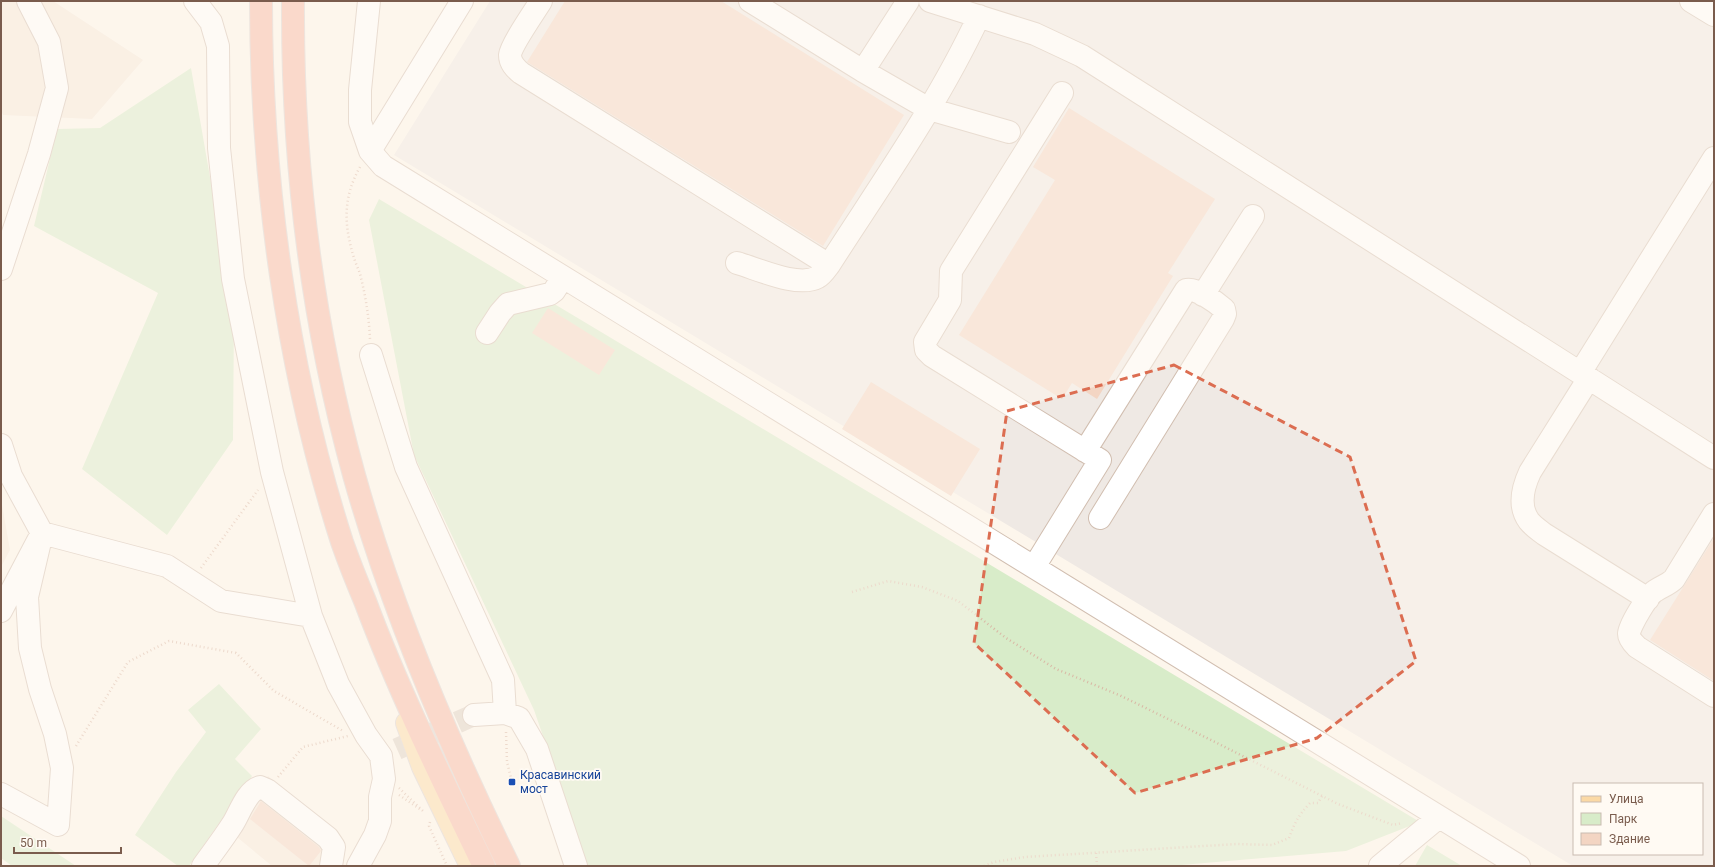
<svg xmlns="http://www.w3.org/2000/svg" width="1715" height="867" viewBox="0 0 1715 867" font-family="Roboto,sans-serif">
<style>
.residential{fill:#f5e8da}
.industrial{fill:#efe9e4;fill-rule:evenodd}
.green{fill:#d8ecc9}
.building{fill:#f3d5c3}
.lines{fill:none;stroke-linecap:round;stroke-linejoin:round}
.minor-tunnel{stroke:#dcd0c4;stroke-width:22;stroke-dasharray:22 11;stroke-linecap:butt}
.minor-casing{stroke:#d1beb0;stroke-width:24}
.major-casing{stroke:#dad1cd;stroke-width:24}
.highway-casing{stroke:#dad1cd;stroke-width:24}
.path{stroke:#d9b8a5;stroke-width:2.5;stroke-dasharray:1 3;stroke-linecap:butt}
.minor{stroke:#fff;stroke-width:22}
.major{stroke:#fbd9a5;stroke-width:22}
.highway{stroke:#f7b7a3;stroke-width:22}
.marked{fill:none;stroke:#dc6d51;stroke-width:3;stroke-dasharray:8 5;stroke-linejoin:round}
.transit-dot{fill:#1a4fb4;stroke:#fffaf3;stroke-width:1.5}
.labels{text-anchor:middle;stroke-width:3.5;stroke-linejoin:round;paint-order:stroke}
.transit-label{font-size:12px;fill:#164399;stroke:#fffaf3;text-anchor:start}
</style>
<rect width="100%" height="100%" fill="#fdf6ec"/>
<path class="residential" d="M1 1H53L143 60 92 119 3 115 1 110Z
M1 499 10 550 1 567Z
M268 776 341 842 320 866H272L226 828Z"/>
<path class="industrial" d="M490 1H1714V866H1573L394 155ZM1574 784H1702V854H1574Z"/>
<path class="green" d="M191 68 234 315 233 440 167 535 82 469 158 293 34 226 57 129 100 128Z
M379 199 1420 822 1346 851 1170 866H588L534 710 414 455 369 220Z
M219 684 261 729 235 759 252 776 189 866H178L135 835 176 772 206 732 188 710Z
M1 816 76 866H12L1 858Z
M1427 845 1462 866H1415Z"/>
<path class="building" d="M565 1H721L904 115 823 246 527 62Z
M1069 108 1215 199 1168 273 1173 276 1097 399 1072 383 1062 399 959 335 1055 180 1033 167Z
M548 308 615 350 599 375 532 333Z
M871 382 980 449 951 496 842 429Z
M1714 538V681L1650 640Z
M261 801 319 847 321 851 309 866 250 819Z"/>
<g class="lines">
<path class="minor-tunnel" d="M397 749 474 715"/>
<defs>
<path id="minor" d="M195 1 211 22 218 46 219 148 233 279 272 472 311 616 338 684 366 735 381 756 384 779 380 797V821L375 835 358 866
M369 1 360 90V122L370 151 383 166 1519 866
M541 1C535 11 511 45 510 55 510 63 515 68 521 73L829 265
M750 1 863 71
M908 1 863 71 929 109 1009 132
M930 1 1035 34 1082 56 1714 458
M1691 1 1714 15
M370 151 462 1
M737 263C758 269 798 288 818 277 822 275 826 269 829 265 881 184 938 104 979 16
M1 269 39 154 57 88 49 42 28 1
M1203 295 1253 216
M487 333 500 313 508 304 550 294 554 291 563 277
M371 355 406 467 503 680 505 713
M1580 373 1714 158
M1589 378 1530 472C1523 487 1518 506 1529 521 1533 526 1539 530 1544 534L1648 599
M1 445 11 476 42 533 27 597 30 648 40 689 55 734 62 768 58 825 1 794
M1085 451 1186 290C1196 287 1217 303 1224 309L1225 314 1223 319 1100 518
M1714 514 1674 579C1668 585 1662 586 1655 591 1648 595 1629 626 1629 634 1629 639 1634 644 1637 647L1714 696
M1034 567 1100 460 932 356 926 350 925 342 950 300 951 271 1062 93
M1 611 42 533 167 566 221 601 311 616
M474 715 505 713 519 718 537 749 576 866
M203 866C213 852 223 839 232 825 239 815 246 791 260 787L267 790 328 838 334 847 331 866
M1380 866 1439 817"/>
<path id="major" d="M407 723 423 767 471 866"/>
<path id="highway" d="M261 1C261 182 287 370 342 542 349 562 357 582 365 601 399 692 442 779 484 866
M293 1C292 160 312 322 354 475 392 611 447 740 509 866"/>
</defs>
<use href="#minor" class="minor-casing"/>
<use href="#major" class="major-casing"/>
<use href="#highway" class="highway-casing"/>
<path class="path" d="M360 167C342 199 344 227 355 261 357 267 360 272 361 278 366 298 369 318 370 339
M201 568 258 490
M852 592 888 581 922 587 958 601 1006 638 1056 669 1119 695 1205 737 1338 804 1393 825 1402 823
M506 732 507 762 512 782
M76 746 128 662 169 641 236 653 274 691 343 731
M278 777 303 747 348 736
M399 788 423 811
M399 795 421 810
M430 822 429 826 447 866
M1096 853 1097 866
M984 866 994 862 1025 857 1237 844 1272 845 1289 838C1295 822 1298 816 1310 803H1318L1322 796"/>
<use href="#minor" class="minor"/>
<use href="#major" class="major"/>
<use href="#highway" class="highway"/>
</g>
<path d="M0 0H1715V867H0ZM1174 365 1350 457 1416 661 1317 738 1135 793 974 643 1007 411Z" fill="#fdf6ec" fill-opacity=".55" fill-rule="evenodd"/>
<path class="marked" d="M1174 365 1350 457 1416 661 1317 738 1135 793 974 643 1007 411Z"/>
<rect class="transit-dot" x="508" y="778" width="8" height="8" rx="2"/>
<g class="labels">
<g class="transit-label">
<text x="520" y="779">Красавинский<tspan x="520" dy="14">мост</tspan></text>
</g>
</g>
<rect width="1715" height="867" fill="none" stroke="#7a5c4d" stroke-width="4"/>
<rect x="1573" y="783" width="130" height="72" fill="#fffaf3" stroke="#cabbb1"/>
<rect x="1581" y="796" width="20" height="6" fill="#fbd9a5" stroke="#cabbb1"/>
<text x="1609" y="803" font-size="12" fill="#7a5c4d">Улица</text>
<rect x="1581" y="813" width="20" height="12" fill="#d8ecc9" stroke="#cabbb1"/>
<text x="1609" y="823" font-size="12" fill="#7a5c4d">Парк</text>
<rect x="1581" y="833" width="20" height="12" fill="#f3d5c3" stroke="#cabbb1"/>
<text x="1609" y="843" font-size="12" fill="#7a5c4d">Здание</text>
<path d="M14 847v6h107v-6" fill="none" stroke="#7a5c4d" stroke-width="2"/>
<text x="20" y="847" font-size="12" fill="#7a5c4d" stroke="#fffaf3" stroke-width="3" paint-order="stroke">50 m</text>
</svg>
